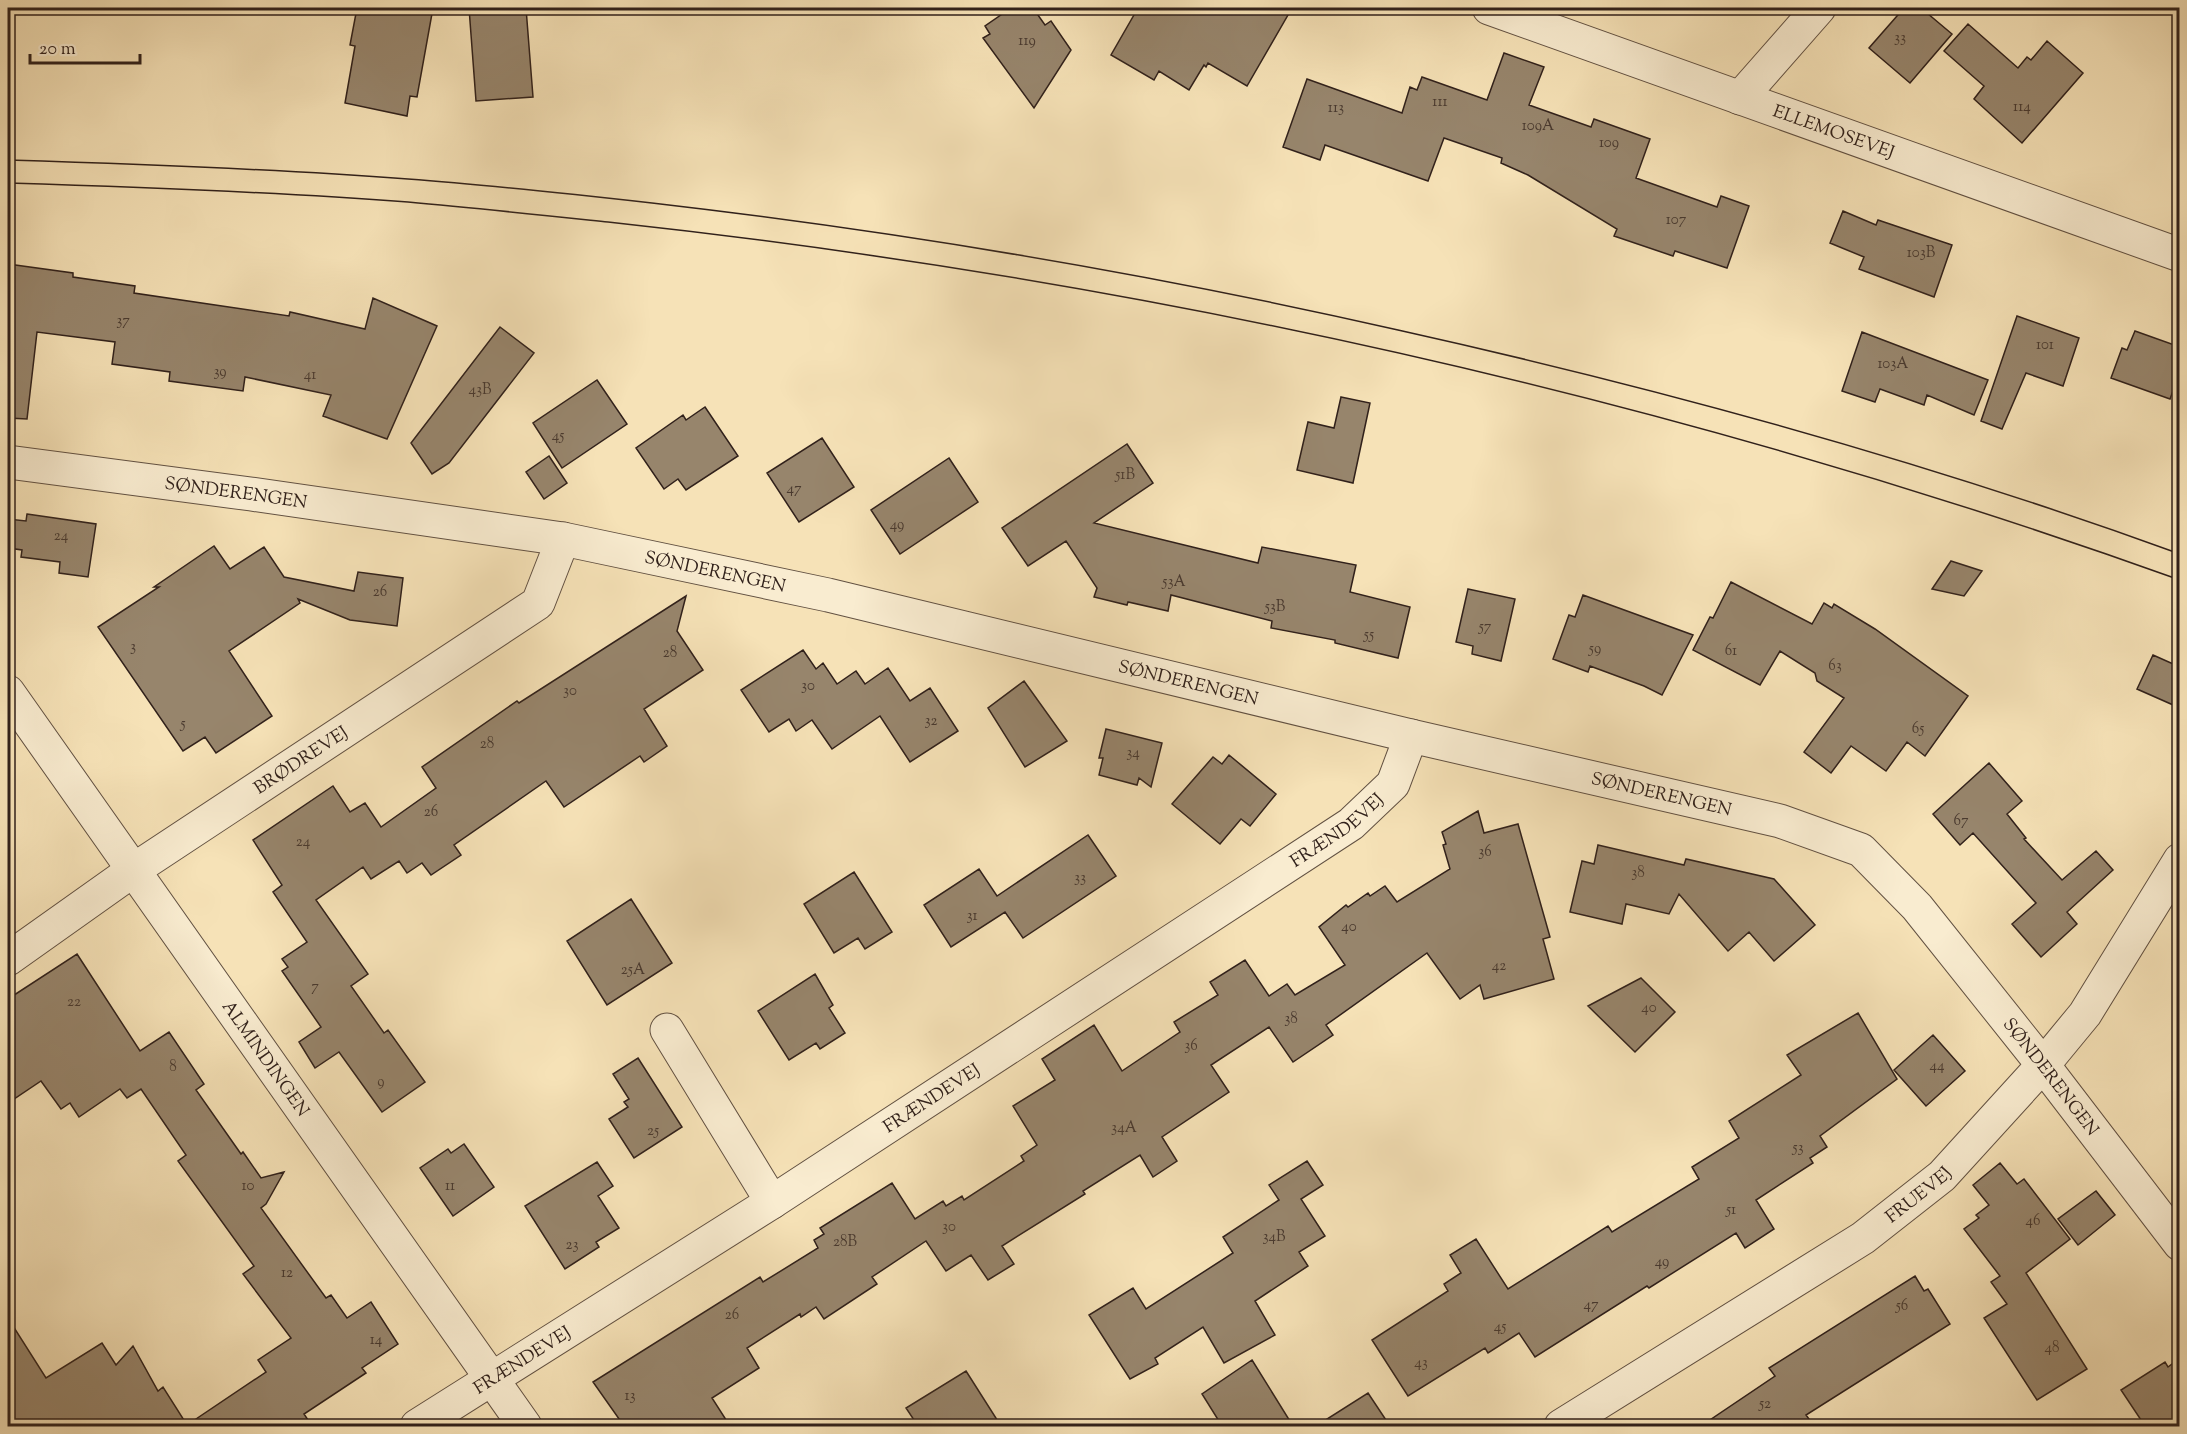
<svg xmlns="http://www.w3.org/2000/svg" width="2187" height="1434" viewBox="0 0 2187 1434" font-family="'Sorts Mill Goudy',serif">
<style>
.building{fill:#97856c;stroke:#31211b;stroke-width:1.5}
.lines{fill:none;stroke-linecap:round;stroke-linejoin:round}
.minor-casing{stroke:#625142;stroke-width:35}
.minor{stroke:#f9ecd0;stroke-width:33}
.tram{stroke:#31211b;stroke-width:1.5}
.labels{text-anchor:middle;stroke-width:4.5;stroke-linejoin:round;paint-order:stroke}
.number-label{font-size:15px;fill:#4a3a2f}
.street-label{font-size:18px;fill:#31211b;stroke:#f9ecd0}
</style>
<rect width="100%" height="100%" fill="#f6e2b7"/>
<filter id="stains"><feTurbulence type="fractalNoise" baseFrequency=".00333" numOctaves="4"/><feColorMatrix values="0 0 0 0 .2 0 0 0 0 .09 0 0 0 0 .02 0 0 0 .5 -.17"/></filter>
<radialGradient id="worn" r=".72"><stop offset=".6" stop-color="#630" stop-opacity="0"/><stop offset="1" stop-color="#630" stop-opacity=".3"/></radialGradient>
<path class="building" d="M357 8H433L417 97 410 96 407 116 345 103 355 46 350 45Z
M469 8H526L533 97 476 101Z
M1011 8H1033L1045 25 1051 21 1071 50 1034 108 983 38 990 34 985 26Z
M1138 8H1292L1247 86 1208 63 1206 67 1204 65 1189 90 1159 71 1154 80 1111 55Z
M1904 8H1921L1952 34 1910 83 1869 48Z
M1968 24 2018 68 2027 57 2031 60 2047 41 2083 73 2022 143 1974 99 1984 86 1944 51Z
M1504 53 1544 67 1529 105 1591 127 1594 119 1650 139 1636 178 1717 207 1721 196 1749 206 1727 268 1675 251 1673 256 1614 236 1617 229 1528 175 1501 163 1502 158 1444 138 1428 181 1325 145 1320 160 1283 147 1307 79 1402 113 1410 87 1417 90 1422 77 1487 100Z
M1843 211 1876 225 1878 220 1952 245 1934 297 1859 269 1864 257 1830 243Z
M8 264 73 273V277L135 286 134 293 289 316 290 312 365 329 373 298 437 326 387 439 323 416 331 395 245 377 243 391 169 381 170 372 112 364 115 342 37 332 27 419 8 418Z
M2017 316 2079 338 2063 386 2026 373 2002 429 1981 421Z
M500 327 534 353 449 463 432 474 411 443Z
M2135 331 2180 347V393L2173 391 2170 399 2111 378 2122 348 2127 350Z
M1862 332 1988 380 1974 415 1927 395 1924 405 1880 389 1875 402 1842 391Z
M597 380 627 424 562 468 533 423Z
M1341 397 1370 403 1353 483 1297 470 1308 422 1334 428Z
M705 407 738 456 686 490 678 479 664 489 636 448 683 415 686 420Z
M822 438 854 487 799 522 767 473Z
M1127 444 1153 483 1094 523 1258 563 1262 547 1356 565 1350 592 1410 607 1398 658 1335 643V640L1271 628 1272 621 1171 595 1168 611 1128 602 1127 605 1094 597 1097 588 1066 541 1028 566 1002 528Z
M549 456 567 483 544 499 526 472Z
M949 458 978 502 900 554 871 510Z
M27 514 96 524 88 577 59 573 60 562 21 557 22 550 8 548V519L26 521Z
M214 546 230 569 264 547 284 577 354 591 358 572 403 578 397 626 350 620 298 599 300 603 229 651 272 716 216 753 205 737 183 751 98 627 159 587H154Z
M1951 561 1982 571 1964 596 1932 589Z
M1731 582 1812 624 1824 603 1832 608 1834 604 1875 629 1968 696 1925 756 1907 742 1886 771 1851 746 1831 773 1804 752 1844 698 1817 681 1815 673 1780 651 1760 685 1693 650 1710 617 1713 618Z
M1468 589 1515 599 1501 661 1472 654 1473 646 1456 642Z
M1583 595 1693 635 1662 695 1644 686 1590 666 1588 672 1553 659 1569 615 1575 617Z
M686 596 677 631 703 670 644 709 667 746 644 762 640 756 564 807 546 781 454 845 461 855 431 875 422 863 407 873 399 861 371 879 363 867 316 900 368 974 351 986 384 1033 388 1030 425 1082 382 1112 339 1052 315 1068 299 1042 321 1027 282 971 288 967 282 959 307 942 273 892 282 885 253 840 333 786 350 812 365 803 381 827 436 788 422 767 517 701 519 703Z
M803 650 816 669 823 663 837 684 856 671 865 684 888 668 910 701 930 688 958 731 910 762 880 716 832 749 812 720 796 731 789 719 769 732 741 690Z
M2153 655 2180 667V708L2137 689Z
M1024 681 1067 741 1025 767 988 708Z
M1106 729 1162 743 1151 787 1139 778 1137 785 1099 775 1103 758H1099Z
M1229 755 1276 794 1250 826 1241 819 1220 844 1172 804 1213 757 1222 764Z
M1989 763 2022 801 2007 814 2026 838 2024 839 2062 880 2096 851 2113 870 2067 912 2077 924 2041 957 2012 924 2036 903 1973 833 1960 845 1933 814Z
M1478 811 1484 833 1518 824 1550 937 1543 939 1554 979 1484 999 1480 985 1460 999 1427 953 1326 1025 1333 1035 1293 1062 1269 1027 1211 1065 1229 1092 1162 1137 1177 1161 1153 1177 1140 1155 1083 1191 1085 1194 1002 1246 1014 1264 988 1280 971 1255 946 1271 926 1241 872 1277 877 1284 824 1319 816 1307 801 1317 800 1314 747 1348 759 1368 712 1398 730 1426H624L593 1382 760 1277 763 1282 818 1248 814 1240 824 1234 820 1228 892 1183 915 1219 943 1201 946 1206 962 1196 964 1200 1024 1161 1021 1156 1037 1145 1013 1106 1055 1080 1042 1059 1094 1025 1122 1071 1180 1032 1174 1022 1218 995 1210 982 1245 960 1269 996 1287 984 1295 995 1345 965 1319 927 1346 905 1348 907 1368 893 1370 896 1385 886 1397 902 1450 869 1443 845 1446 844 1442 832Z
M1088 835 1116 876 1023 938 1005 912 951 947 924 905 979 869 997 896Z
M1598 845 1684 865 1686 859 1774 879 1815 925 1774 961 1749 932 1728 951 1679 894 1669 914 1626 904 1622 924 1570 912 1582 861 1594 864Z
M854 872 892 932 865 949 858 938 834 953 804 904Z
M631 899 672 963 607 1005 567 941Z
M77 954 140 1051 169 1032 204 1084 196 1090 241 1154 243 1152 261 1178 284 1172 266 1204 261 1208 326 1298 331 1295 347 1318 371 1302 398 1344 362 1368 366 1373 304 1414 312 1426H8V1318L46 1378 102 1343 116 1365 133 1346 158 1391 163 1387 187 1425 266 1372 258 1360 291 1338 243 1274 254 1266 178 1161 186 1155 141 1089 127 1098 120 1089 79 1117 70 1103 61 1109 41 1081 8 1103V999Z
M815 974 833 1005 829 1008 845 1033 820 1049 816 1043 789 1060 758 1011Z
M1641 978 1675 1012 1635 1052 1588 1006Z
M1858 1013 1897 1079 1820 1136 1827 1147 1810 1158 1813 1163 1756 1200 1774 1229 1745 1248 1736 1233 1649 1288 1647 1286 1535 1357 1519 1333 1488 1353 1485 1348 1408 1396 1372 1340 1448 1291 1444 1284 1461 1273 1450 1255 1476 1239 1508 1289 1608 1226 1612 1232 1699 1179 1692 1167 1739 1138 1729 1121 1801 1075 1787 1055Z
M1933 1035 1965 1071 1926 1106 1894 1070Z
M638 1058 682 1127 634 1158 609 1119 628 1107 624 1102 629 1099 613 1074Z
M464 1144 494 1187 453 1216 420 1168 448 1149 451 1153Z
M1307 1161 1323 1185 1301 1199 1325 1236 1299 1252 1308 1266 1255 1301 1275 1335 1224 1363 1203 1327 1155 1358 1158 1364 1130 1379 1089 1315 1133 1288 1146 1309 1233 1253 1223 1237 1279 1200 1269 1185Z
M597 1162 613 1186 598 1196 619 1228 596 1242 599 1247 565 1269 525 1206Z
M2000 1163 2017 1184 2024 1179 2070 1239 2026 1273 2087 1369 2037 1400 1984 1318 2007 1304 1991 1282 2000 1276 1964 1229 1979 1218 1976 1215 1989 1205 1973 1185Z
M2096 1191 2115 1215 2078 1245 2058 1219Z
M1915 1276 1924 1291 1928 1289 1950 1324 1806 1415 1814 1426H1701L1775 1376 1769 1368Z
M2180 1358V1419L2168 1426H2145L2121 1390 2165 1362 2168 1367Z
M1252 1360 1293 1426H1222L1202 1394Z
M966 1371 1001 1426H918L906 1408Z
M1368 1393 1390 1426H1316Z"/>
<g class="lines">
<defs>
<g id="minor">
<path id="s1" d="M1489 8 2180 255"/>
<path d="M1740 98 1819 8"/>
<path id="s2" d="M8 462 251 494 563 539 828 595 1411 736 1780 821 1861 850 1917 907 2043 1065 2180 1244"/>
<path id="s3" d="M8 692 525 1426"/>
<path id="s4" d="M8 959 132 871 538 603 563 539"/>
<path d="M667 1030 772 1202"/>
<path id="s5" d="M417 1426 772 1202 1351 824 1393 784 1411 736"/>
<path id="s6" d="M1561 1426 1863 1238 1942 1176 2043 1065 2085 1014 2180 860"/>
</g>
</defs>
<use href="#minor" class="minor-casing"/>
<use href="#minor" class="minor"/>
<path class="tram" d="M8 160C141 164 275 169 408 179 489 185 571 194 652 203 903 232 1152 274 1398 330 1663 389 1925 461 2180 554
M8 183C141 187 275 192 408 202 475 208 541 215 608 222 1143 280 1673 398 2180 580"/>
</g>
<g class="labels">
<g class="number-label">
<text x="1900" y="42">33</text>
<text x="1027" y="45">119</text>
<text x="1440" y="106">111</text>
<text x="2022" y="111">114</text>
<text x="1336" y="112">113</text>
<text x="1538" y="130">109A</text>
<text x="1609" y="147">109</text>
<text x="1676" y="224">107</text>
<text x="1921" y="257">103B</text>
<text x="123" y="325">37</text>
<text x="2045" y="349">101</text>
<text x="1893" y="368">103A</text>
<text x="220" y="376">39</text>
<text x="310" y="379">41</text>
<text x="480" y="394">43B</text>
<text x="558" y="440">45</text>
<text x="1125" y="479">51B</text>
<text x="794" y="493">47</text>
<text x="897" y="529">49</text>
<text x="61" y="540">24</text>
<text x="1174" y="586">53A</text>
<text x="380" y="596">26</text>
<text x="1275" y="611">53B</text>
<text x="1485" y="631">57</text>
<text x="1369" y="639">55</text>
<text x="133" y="651">3</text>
<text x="1595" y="653">59</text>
<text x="1731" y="655">61</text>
<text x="670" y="657">28</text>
<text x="1835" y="670">63</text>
<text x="808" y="690">30</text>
<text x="570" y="695">30</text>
<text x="931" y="725">32</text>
<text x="183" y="728">5</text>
<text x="1918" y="733">65</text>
<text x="487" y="748">28</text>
<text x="1133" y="757">34</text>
<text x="431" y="816">26</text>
<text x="1961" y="825">67</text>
<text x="303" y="846">24</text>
<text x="1485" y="856">36</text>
<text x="1638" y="877">38</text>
<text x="1080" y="882">33</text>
<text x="972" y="920">31</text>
<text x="1349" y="931">40</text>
<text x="1499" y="970">42</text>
<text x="633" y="974">25A</text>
<text x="315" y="991">7</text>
<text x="74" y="1006">22</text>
<text x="1649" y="1012">40</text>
<text x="1291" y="1023">38</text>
<text x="1191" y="1050">36</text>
<text x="1937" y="1070">44</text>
<text x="173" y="1071">8</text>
<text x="381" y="1086">9</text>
<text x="1124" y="1132">34A</text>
<text x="653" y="1135">25</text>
<text x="1798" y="1152">53</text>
<text x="248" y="1190">10</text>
<text x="450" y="1190">11</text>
<text x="1731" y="1214">51</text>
<text x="2033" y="1225">46</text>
<text x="949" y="1231">30</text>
<text x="1274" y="1241">34B</text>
<text x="845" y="1246">28B</text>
<text x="572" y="1249">23</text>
<text x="1662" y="1266">49</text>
<text x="287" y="1277">12</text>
<text x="1591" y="1309">47</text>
<text x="1902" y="1310">56</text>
<text x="732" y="1319">26</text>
<text x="1500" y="1331">45</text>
<text x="376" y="1344">14</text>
<text x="2052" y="1352">48</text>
<text x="1421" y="1367">43</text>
<text x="630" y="1400">13</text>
<text x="1765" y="1408">52</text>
</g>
<g class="street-label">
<text dy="6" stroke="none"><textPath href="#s1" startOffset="366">ELLEMOSEVEJ</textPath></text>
<text dy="6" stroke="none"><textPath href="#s2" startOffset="230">SØNDERENGEN</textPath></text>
<text dy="6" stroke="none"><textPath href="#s2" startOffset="716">SØNDERENGEN</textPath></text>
<text dy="6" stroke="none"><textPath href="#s2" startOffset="1202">SØNDERENGEN</textPath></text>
<text dy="6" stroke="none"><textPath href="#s4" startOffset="354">BRØDREVEJ</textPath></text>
<text dy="6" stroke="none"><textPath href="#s2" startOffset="1688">SØNDERENGEN</textPath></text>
<text dy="6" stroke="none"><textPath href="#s5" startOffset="1096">FRÆNDEVEJ</textPath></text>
<text dy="6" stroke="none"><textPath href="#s3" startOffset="448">ALMINDINGEN</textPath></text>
<text dy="6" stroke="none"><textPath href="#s2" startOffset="2192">SØNDERENGEN</textPath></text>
<text dy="6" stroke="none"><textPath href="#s5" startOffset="610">FRÆNDEVEJ</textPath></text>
<text dy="6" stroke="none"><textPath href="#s6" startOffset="426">FRUEVEJ</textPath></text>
<text dy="6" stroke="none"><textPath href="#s5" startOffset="124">FRÆNDEVEJ</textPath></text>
</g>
</g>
<rect width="2187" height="1434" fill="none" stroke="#f6e2b7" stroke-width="30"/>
<rect x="9" y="9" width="2169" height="1416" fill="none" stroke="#31211b" stroke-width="3"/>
<rect x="15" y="15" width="2157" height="1404" fill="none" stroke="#31211b" stroke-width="1.5"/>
<path d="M30 54v9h110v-9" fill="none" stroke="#31211b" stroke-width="3"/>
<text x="39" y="54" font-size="18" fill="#31211b" stroke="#f9ecd0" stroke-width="4.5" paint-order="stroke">20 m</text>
<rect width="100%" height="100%" filter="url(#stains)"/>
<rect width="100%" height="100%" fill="url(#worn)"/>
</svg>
